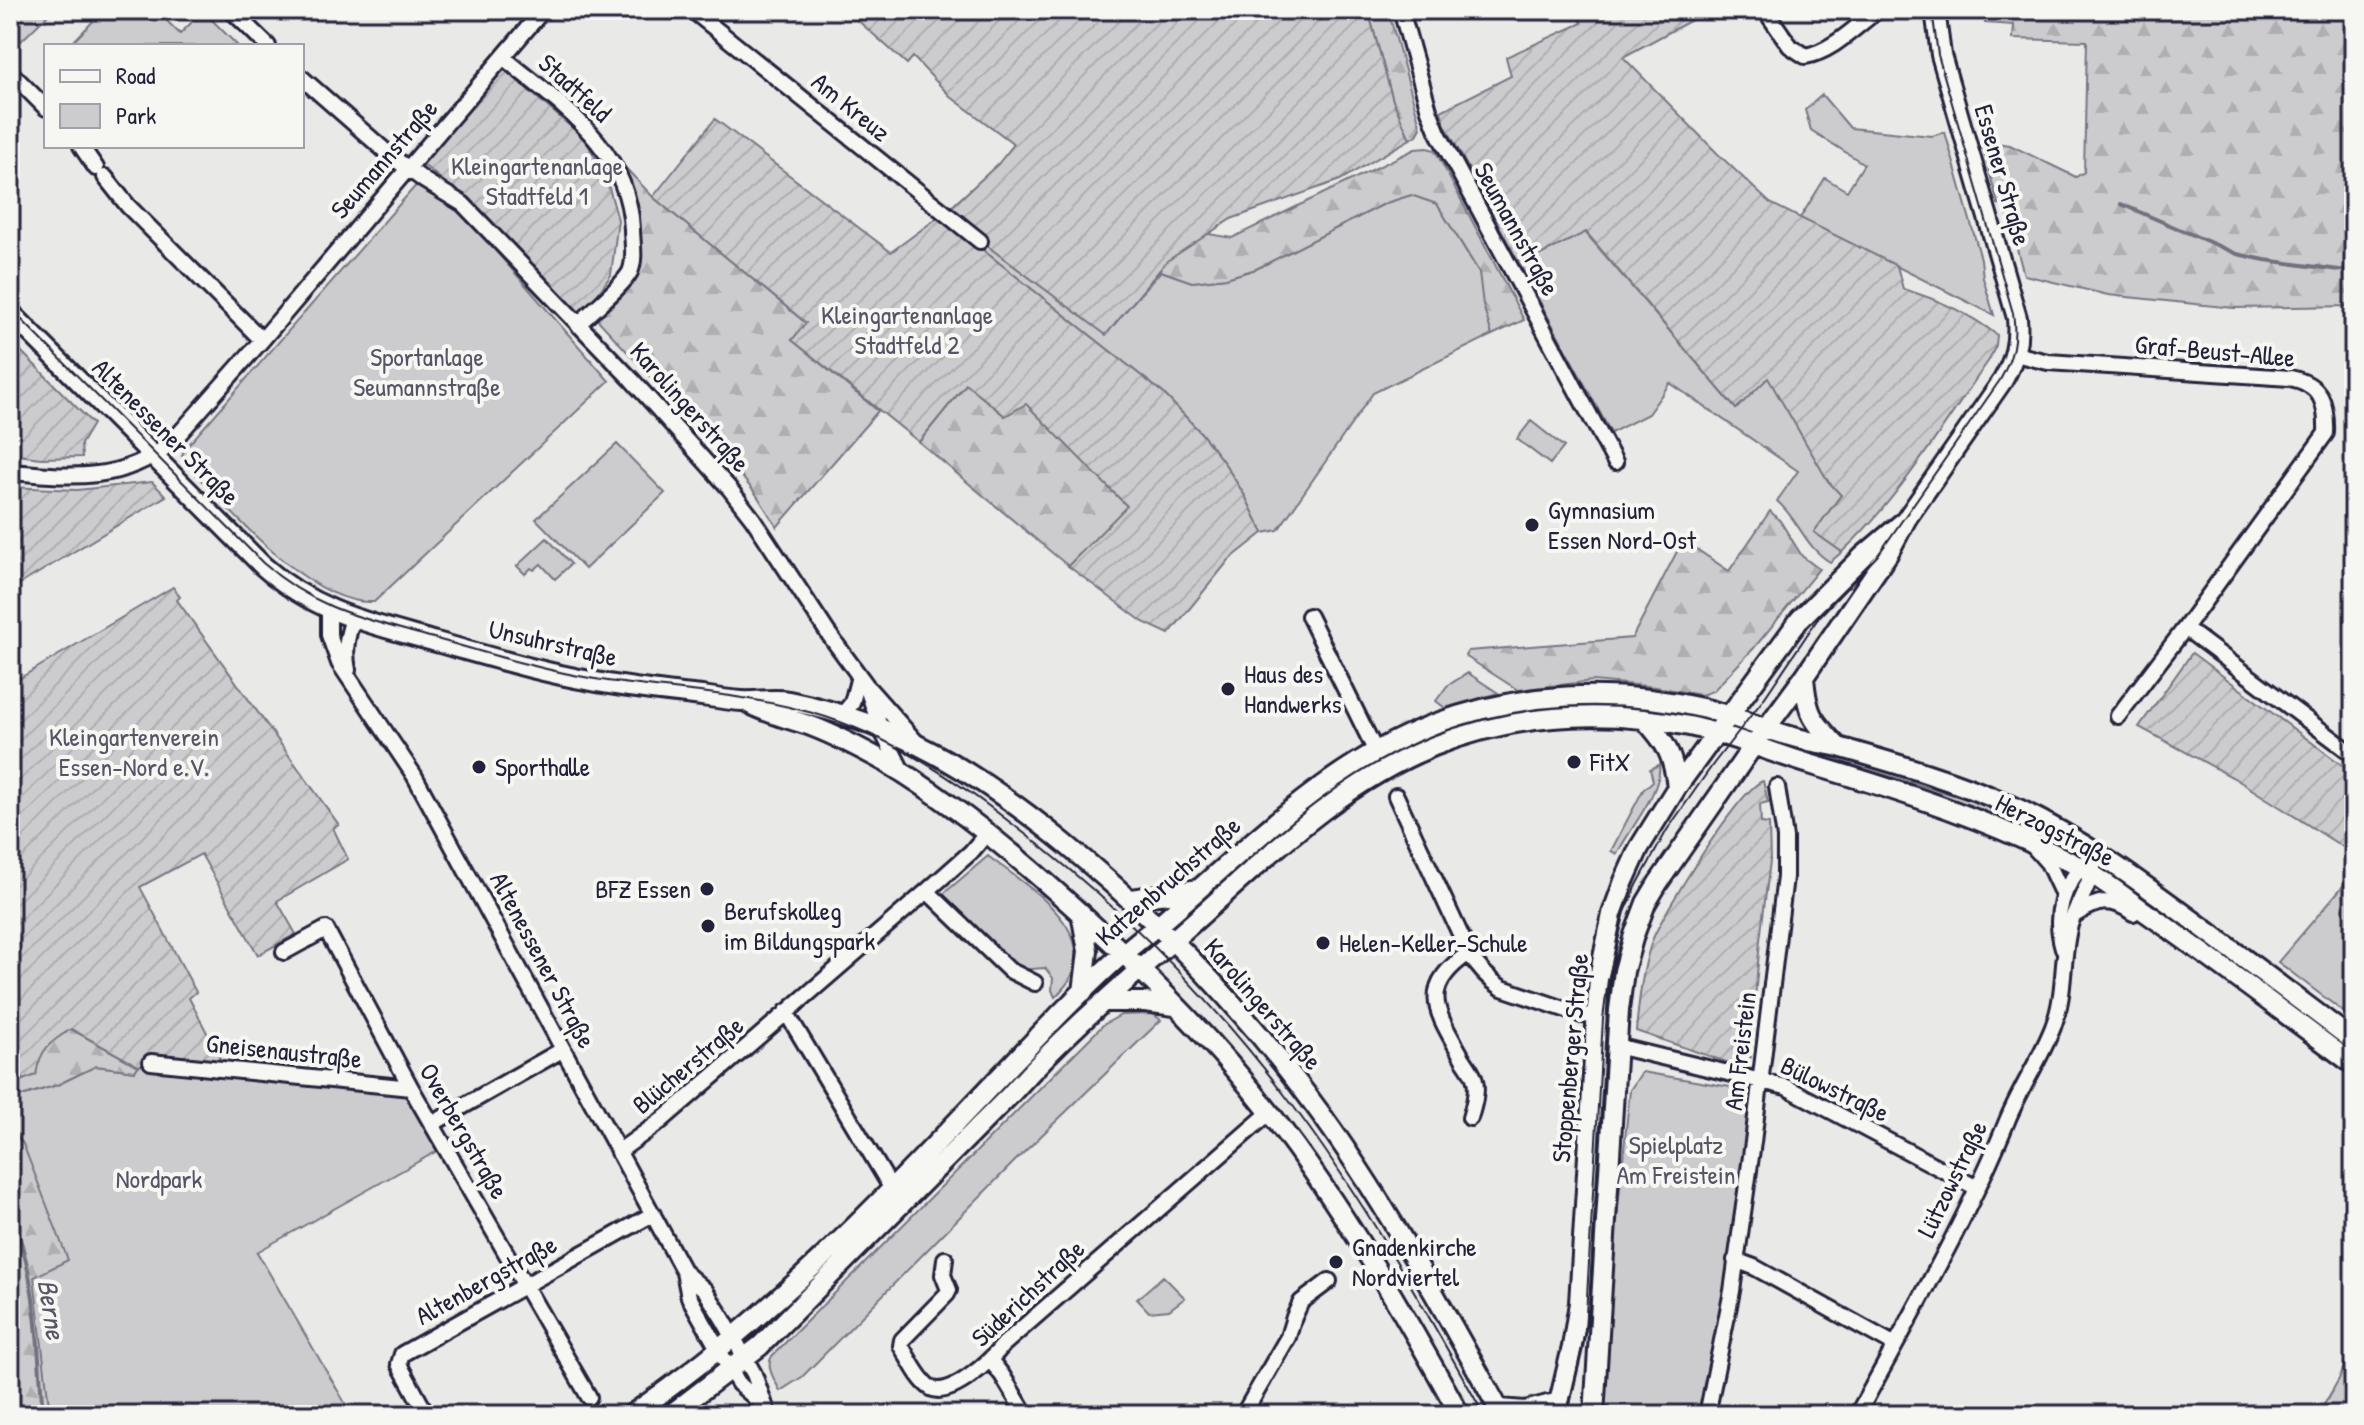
<svg xmlns="http://www.w3.org/2000/svg" width="2364" height="1425" viewBox="0 0 2364 1425" font-family="'Patrick Hand',sans-serif">
<style>
.green{fill:#ccccce;stroke:#777784;stroke-width:2}
.forest{fill:url(#forest-firs);stroke:#777784;stroke-width:2}
.garden{fill:url(#garden-furrows);stroke:#777784;stroke-width:2}
.lines{fill:none;stroke-linecap:round;stroke-linejoin:round}
.stream{stroke:#71717f;stroke-width:4}
.minor-casing{stroke:#22223b;stroke-width:20}
.major-casing{stroke:#22223b;stroke-width:24}
.minor{stroke:#f6f6f2;stroke-width:14}
.major{stroke:#f6f6f2;stroke-width:18}
.tram{stroke:#22223b;stroke-width:2}
.poi-dot{fill:#22223b;stroke:#f6f6f2;stroke-width:3}
.labels{text-anchor:middle;stroke-width:8;stroke-linejoin:round;paint-order:stroke}
.street-label{font-size:26px;fill:#22223b;stroke:#f6f6f2}
.park-label{font-size:26px;fill:#555567;stroke:#f6f6f2}
.poi-label{font-size:26px;fill:#22223b;stroke:#f6f6f2;text-anchor:start}
.water-label{font-size:28px;font-style:italic;fill:#565668;stroke:#f6f6f2}
</style>
<defs>
<pattern id="forest-firs" width="22" height="20" patternUnits="userSpaceOnUse" patternTransform="scale(2)"><rect width="22" height="20" fill="#ccccce"/><path d="M5 1l3.5 6h-7zM16 11l3.5 6h-7z" fill="#afafb2"/></pattern>
<pattern id="garden-furrows" width="10" height="10" patternUnits="userSpaceOnUse" patternTransform="scale(2)"><rect width="10" height="10" fill="#ccccce"/><path d="M-1 1l2-2M0 10L10 0M9 11l2-2" fill="none" stroke="#afafb2"/></pattern>
</defs>
<rect width="100%" height="100%" fill="#e9e9e7"/>
<filter id="ink" filterUnits="userSpaceOnUse"><feTurbulence type="fractalNoise" baseFrequency=".0125" numOctaves="2"/><feDisplacementMap in="SourceGraphic" scale="16" xChannelSelector="R" yChannelSelector="G"/><feConvolveMatrix kernelMatrix="1 2 1 2 8 2 1 2 1" color-interpolation-filters="sRGB"/></filter>
<g filter="url(#ink)">
<path class="green" d="M10 10H53L10 52Z
M104 10H156L180 34 203 11 238 46H69Z
M1822 95 1850 128 1932 136 1945 132 1981 259 1983 278 1994 315 1800 218 1825 178 1847 191 1864 164 1811 130 1805 110Z
M418 183 460 210 609 381 374 602C309 606 228 507 185 463L182 456 184 450Z
M1411 195 1437 204 1479 272 1492 335 1373 393 1278 530 1263 533 1245 496 1225 464 1201 433 1163 393 940 216 946 212 994 251 1105 334 1161 271 1192 282 1226 278 1256 269 1386 203Z
M1585 232 1736 409 1768 377 1828 481 1841 495 1814 532 1842 552 1830 562C1804 546 1799 520 1777 501L1798 471 1670 383 1648 414 1611 433 1520 265Z
M1531 421 1564 447 1550 464 1517 439Z
M617 444 665 493 585 569 536 519Z
M547 538 571 564 555 579 541 564 534 570 531 568 525 574 517 566Z
M1468 673 1498 693 1445 708 1436 701 1447 686Z
M1790 746 1983 804 2028 823 2065 844 2073 856 1788 751Z
M1659 765C1663 790 1628 831 1617 854L1611 851 1643 790 1653 781 1650 769Z
M988 856C1021 882 1097 926 1071 977 1068 984 1061 991 1055 997L1052 990 1053 978 1045 968 1017 970 942 895Z
M2354 873V1020L2278 962Z
M1153 1014 1161 1020 1015 1161 802 1377 780 1391C775 1380 765 1367 772 1356L1103 1025 1121 1015Z
M151 1063 410 1089 431 1124 437 1151 257 1252 352 1415H50L33 1277 23 1144 10 1128V1082L19 1097 57 1085 96 1066 135 1071 138 1066Z
M1642 1072 1736 1088 1756 1096 1705 1415H1597L1630 1090Z
M1163 1276 1185 1298 1169 1310 1149 1312 1137 1299Z
M2354 1342V1415H2318L2339 1379Z"/>
<path class="forest" d="M1368 10H1388L1421 128 1417 135 1410 139 1393 101Z
M1985 10H2354V306L2234 308 2108 295 2024 275 2005 205 1998 204 1981 141 2010 145 2076 177 2084 172 2087 41 2013 39 2014 25 1985 23Z
M1427 148 1435 150 1524 320 1492 335 1483 305 1479 272 1437 204 1411 195 1386 203 1256 269 1226 278 1192 282 1161 271 1141 287 1115 218 1232 238 1415 149Z
M620 162 653 197 807 324 792 340 878 411 777 527 756 494 739 473 597 319 630 279 627 185Z
M966 384 1005 416 1026 403 1128 507 1068 566 919 442Z
M1770 511 1780 521 1802 556 1819 569 1754 648 1713 691 1701 695 1656 687 1593 681 1518 690 1465 656 1468 651 1632 638 1683 540 1729 571Z
M71 1029 138 1066 135 1071 96 1066 57 1085 18 1097 10 1082V1053L23 1080 49 1043Z
M10 1128 23 1144 68 1260 34 1277 50 1415H10Z"/>
<path class="garden" d="M846 10H1368L1393 101 1410 139 1340 180 1231 219 1167 261 1106 335 994 251 946 212 998 164 1014 144 951 97 913 57 907 64Z
M1575 10H1710L1623 57 1718 154 1770 203 1897 266 1903 289C1937 299 1969 313 1997 335L1996 345 1989 360C1943 426 1901 496 1842 552L1814 532 1841 495 1828 481 1768 378 1736 409 1586 232 1520 265 1444 123 1441 111 1511 76 1506 57 1582 23Z
M504 69 585 139 606 177 618 220 611 275 581 318 469 201 422 164Z
M715 119 891 252 940 216 1163 393 1201 433 1225 464 1245 496 1263 533 1229 560 1169 634 1143 622 1068 566 1127 506 1026 404 1005 416 966 384 919 442 792 340 806 323 653 197Z
M10 340 93 424 81 444 82 457 41 458 10 454Z
M152 482 166 496 10 590V487L77 490Z
M173 587 180 597 177 600 339 825 333 828 348 859 277 901 296 934 258 955 201 854 140 887 196 992 189 998 220 1058V1067L152 1061 138 1066 71 1029C50 1042 40 1049 36 1075L23 1080 10 1053V684Z
M2192 653 2354 774V854L2234 778 2139 727Z
M1763 781 1768 802 1760 804 1761 823 1769 824 1770 861 1760 940 1749 1067 1744 1068 1636 1031C1639 1000 1642 970 1652 941 1662 914 1740 788 1763 781Z"/>
<g class="lines">
<path class="stream" d="M2121 204 2237 254 2265 260 2354 272
M10 1210C38 1280 37 1342 43 1415"/>
<defs>
<path id="minor" d="M231 10 268 46
M692 10 980 241
M1401 10 1429 110 1438 133 1615 462
M1765 10 1790 46 1805 56C1832 52 1856 26 1878 10
M503 57C560 105 628 146 632 229 632 242 636 259 630 272 622 287 591 311 578 325
M10 72 46 108
M302 78 391 156 425 181 463 204 632 380 729 488 753 519 828 633 866 685 880 727 903 773
M81 146 96 168
M105 177 128 206 262 340
M2015 354 2048 362 2290 378C2322 384 2327 404 2326 433L2185 628 2118 716
M10 472C70 477 121 483 171 443L262 340 543 10
M329 610V635L339 663 414 775 684 1272 689 1297 730 1370 739 1384 766 1407
M1309 616 1376 752
M2185 628 2354 755
M348 670C344 650 347 637 353 618
M869 689 916 742
M843 714 852 703 859 676
M1396 796 1469 953C1478 968 1487 978 1502 988L1582 1015 1595 1016
M2033 846 2048 863 2063 895
M927 891 1009 970 1035 983
M2076 914C2098 900 2112 897 2133 913
M2063 948C2053 914 2062 887 2086 861
M284 952 326 929 411 1088 589 1397
M1469 953C1416 989 1438 1013 1463 1059 1467 1065 1474 1074 1475 1081 1478 1092 1473 1108 1470 1118
M786 1012 892 1189
M1616 1046 1786 1087 1977 1188
M151 1062 411 1088
M432 1124 562 1050
M618 1152 661 1121 927 891 971 852 987 833
M945 1259 943 1275 949 1290 947 1294 902 1340 901 1346C909 1358 918 1380 931 1388 951 1399 992 1359 1004 1344L1270 1112
M1735 1260 1754 1267 1895 1345
M684 1272 705 1290 723 1319 754 1374 766 1408
M991 1361 1002 1375 1026 1415
M427 1415 399 1364 402 1354 653 1214
M1243 1415 1288 1337 1294 1317 1301 1302 1329 1281
M1707 1415 1732 1291 1753 1142 1785 877V838L1777 787
M1857 1415C1909 1319 1966 1222 2007 1121 2020 1089 2040 1060 2053 1027 2066 994 2061 959 2070 925 2075 908 2086 892 2091 875 2094 868 2094 859 2095 851"/>
<path id="major" d="M10 312 263 566C316 613 369 623 436 642 487 656 539 672 591 681 628 688 665 692 702 696 715 698 728 700 742 701 757 702 773 698 789 701 898 723 978 773 1063 842 1150 913 1229 993 1297 1082 1377 1185 1439 1302 1502 1415
M1804 677C1807 715 1812 720 1838 747
M748 703C768 714 790 719 811 726 837 736 862 749 887 763 949 800 1006 847 1060 895 1135 962 1208 1033 1270 1113 1343 1207 1403 1311 1460 1415
M1644 719C1666 743 1673 754 1677 787
M1131 899 1199 889
M1081 913 1088 951 1083 992
M1103 1002H1145L1175 1006
M1499 1409 1525 1411 1559 1402
M631 1415C795 1303 920 1158 1057 1017 1079 995 1101 972 1125 952 1141 938 1158 926 1173 912 1253 842 1333 762 1434 724 1520 692 1613 688 1702 708 1736 716 1767 731 1801 739 1815 743 1829 744 1842 748 1898 764 1957 781 2010 805 2080 837 2142 883 2203 928 2254 966 2304 1003 2354 1041
M670 1415 760 1346 1011 1094C1065 1033 1127 981 1188 927 1264 860 1338 784 1434 746 1516 714 1603 709 1689 726 1732 735 1774 754 1816 766 1907 793 1996 822 2080 867 2105 881 2128 900 2151 916 2220 964 2287 1015 2354 1065
M1556 1415 1572 1347 1579 1303 1599 977 1612 914 1624 881 1639 848 1677 787 1800 619 1863 556 1902 523
M1594 1415 1619 1010 1624 971 1634 935 1646 903 1658 883 1753 746 1804 677 1888 554 1907 518 2003 380C2015 359 2019 342 2017 318L1941 55 1935 10"/>
</defs>
<use href="#minor" class="minor-casing"/>
<use href="#major" class="major-casing"/>
<use href="#minor" class="minor"/>
<use href="#major" class="major"/>
<path class="tram" d="M10 308 263 563C313 607 357 617 419 634 477 650 535 669 595 679 662 690 731 692 797 709 877 728 947 773 1011 823 1113 900 1207 993 1284 1094 1361 1194 1423 1305 1484 1415
M1568 1415 1585 1332 1603 1019 1608 980 1625 912 1637 885 1667 830 1714 763 1763 700 1819 617 1878 555 2000 380C2013 357 2017 339 2013 313L1938 55 1932 10"/>
</g>
</g>
<g class="poi-dot">
<circle cx="1532" cy="525" r="8"/>
<circle cx="1228" cy="689" r="8"/>
<circle cx="1574" cy="762" r="8"/>
<circle cx="479" cy="767" r="8"/>
<circle cx="707" cy="889" r="8"/>
<circle cx="708" cy="926" r="8"/>
<circle cx="1323" cy="943" r="8"/>
<circle cx="1336" cy="1262" r="8"/>
</g>
<g class="labels">
<g class="street-label">
<text transform="translate(575 88) rotate(42)" y="9">Stadtfeld</text>
<text transform="translate(851 107) rotate(39)" y="9">Am Kreuz</text>
<text transform="translate(384 159) rotate(-49)" y="9">Seumannstraße</text>
<text transform="translate(2003 175) rotate(74)" y="9">Essener Straße</text>
<text transform="translate(1517 229) rotate(61)" y="9">Seumannstraße</text>
<text transform="translate(2215 351) rotate(5)" y="9">Graf-Beust-Allee</text>
<text transform="translate(690 407) rotate(48)" y="9">Karolingerstraße</text>
<text transform="translate(166 432) rotate(45)" y="9">Altenessener Straße</text>
<text transform="translate(553 643) rotate(13)" y="9">Unsuhrstraße</text>
<text transform="translate(2055 830) rotate(27)" y="9">Herzogstraße</text>
<text transform="translate(1168 881) rotate(-41)" y="9">Katzenbruchstraße</text>
<text transform="translate(543 960) rotate(62)" y="9">Altenessener Straße</text>
<text transform="translate(1263 1004) rotate(49)" y="9">Karolingerstraße</text>
<text transform="translate(284 1051) rotate(6)" y="9">Gneisenaustraße</text>
<text transform="translate(1740 1051) rotate(-83)" y="9">Am Freistein</text>
<text transform="translate(1570 1058) rotate(-85)" y="9">Stoppenberger Straße</text>
<text transform="translate(688 1065) rotate(-40)" y="9">Blücherstraße</text>
<text transform="translate(1835 1089) rotate(26)" y="9">Bülowstraße</text>
<text transform="translate(464 1131) rotate(60)" y="9">Overbergstraße</text>
<text transform="translate(1952 1179) rotate(-64)" y="9">Lützowstraße</text>
<text transform="translate(486 1280) rotate(-29)" y="9">Altenbergstraße</text>
<text transform="translate(1028 1293) rotate(-43)" y="9">Süderichstraße</text>
</g>
<g class="park-label">
<text x="537" y="175">Kleingartenanlage<tspan x="537" dy="30">Stadtfeld 1</tspan></text>
<text x="907" y="324">Kleingartenanlage<tspan x="907" dy="30">Stadtfeld 2</tspan></text>
<text x="427" y="366">Sportanlage<tspan x="427" dy="30">Seumannstraße</tspan></text>
<text x="134" y="746">Kleingartenverein<tspan x="134" dy="30">Essen-Nord e.V.</tspan></text>
<text x="1676" y="1154">Spielplatz<tspan x="1676" dy="30">Am Freistein</tspan></text>
<text x="159" y="1188">Nordpark</text>
</g>
<g class="poi-label">
<text x="1548" y="519">Gymnasium<tspan x="1548" dy="30">Essen Nord-Ost</tspan></text>
<text x="1244" y="683">Haus des<tspan x="1244" dy="30">Handwerks</tspan></text>
<text x="1590" y="771">FitX</text>
<text x="495" y="776">Sporthalle</text>
<text x="691" y="898" text-anchor="end">BFZ Essen</text>
<text x="724" y="920">Berufskolleg<tspan x="724" dy="30">im Bildungspark</tspan></text>
<text x="1339" y="952">Helen-Keller-Schule</text>
<text x="1352" y="1256">Gnadenkirche<tspan x="1352" dy="30">Nordviertel</tspan></text>
</g>
<g class="water-label">
<text transform="translate(52 1309) rotate(81)" y="10">Berne</text>
</g>
</g>
<rect width="2364" height="1425" fill="none" stroke="#f6f6f2" stroke-width="40"/>
<rect x="20" y="20" width="2324" height="1385" fill="none" stroke="#22223b" stroke-width="3" filter="url(#ink)"/>
<rect x="44" y="44" width="260" height="104" fill="#f6f6f2" stroke="#a1a1a9" stroke-width="2"/>
<rect x="60" y="70" width="40" height="12" fill="#f6f6f2" stroke="#a1a1a9" stroke-width="2"/>
<text x="116" y="84" font-size="24" fill="#22223b">Road</text>
<rect x="60" y="104" width="40" height="24" fill="#ccccce" stroke="#a1a1a9" stroke-width="2"/>
<text x="116" y="124" font-size="24" fill="#22223b">Park</text>
</svg>
